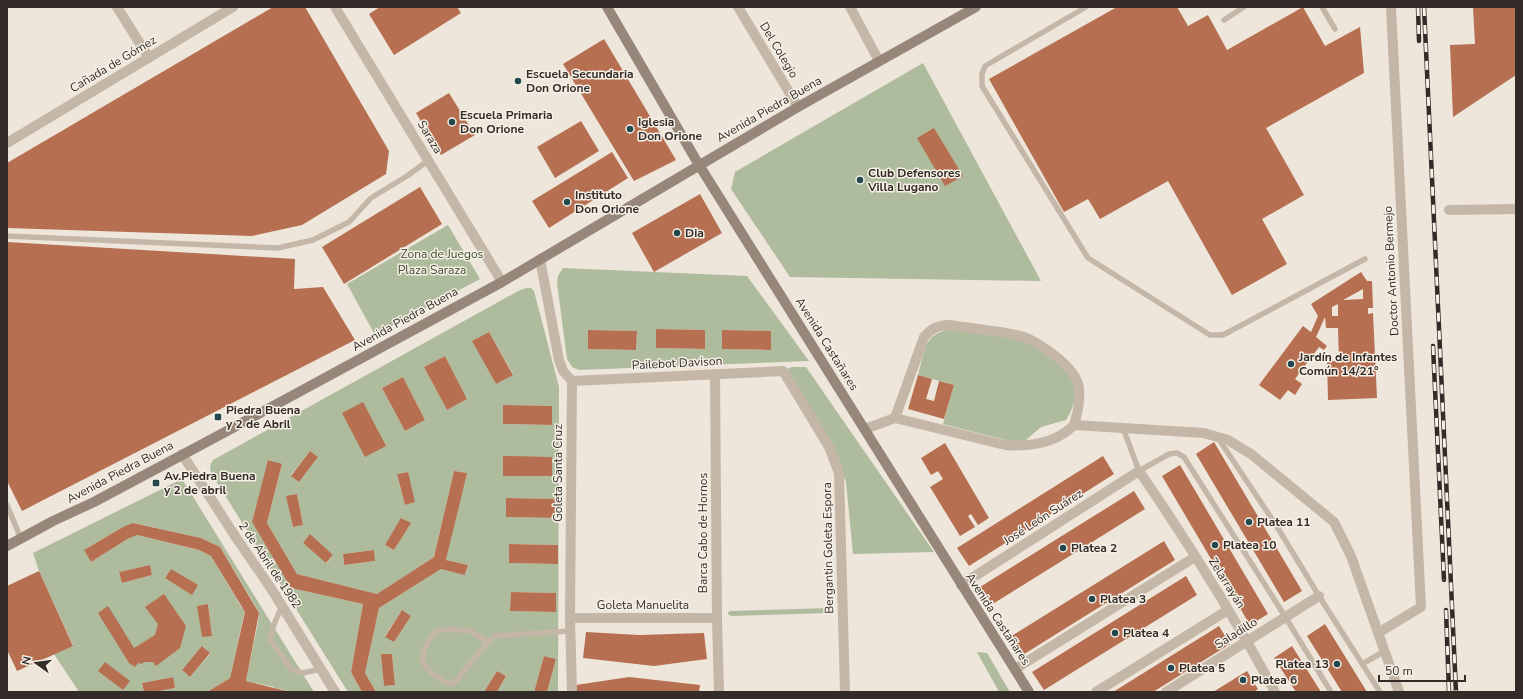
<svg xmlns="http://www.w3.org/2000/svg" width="1523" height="699" viewBox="0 0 1523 699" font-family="'Nunito Sans',sans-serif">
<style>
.green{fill:#aebb9c;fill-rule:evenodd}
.building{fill:#b66f50;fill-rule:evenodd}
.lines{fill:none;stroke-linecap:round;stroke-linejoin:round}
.lane{stroke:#c4b7a8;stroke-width:5.5}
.street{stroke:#c4b7a8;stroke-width:10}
.secondary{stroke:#97867a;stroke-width:10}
.rail-casing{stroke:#322b27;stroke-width:4.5}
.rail{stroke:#f6f0e6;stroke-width:3;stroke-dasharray:9;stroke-linecap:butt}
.poi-dot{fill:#22484e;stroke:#f6f0e6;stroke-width:1.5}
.labels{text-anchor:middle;stroke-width:3;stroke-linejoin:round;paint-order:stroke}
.street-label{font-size:12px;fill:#322b27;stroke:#f6f0e6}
.poi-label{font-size:12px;font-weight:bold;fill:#322b27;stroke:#f6f0e6;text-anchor:start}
.park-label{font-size:12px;fill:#404d2e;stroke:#f6f0e6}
</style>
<rect width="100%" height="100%" fill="#eee6da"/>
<path class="green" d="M923 63 1041 281 790 277 731 189 735 172Z
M448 225 480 279 375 335 347 284Z
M563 268 747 276 809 361 579 370 572 367 567 359 557 283 558 276ZM656 329 705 330V349L656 348ZM588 330 637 331 636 350 588 349ZM722 330 771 331 770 350 722 349Z
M526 288H531L534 291 559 387 558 692H547L556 659 544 656 534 692H497L506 676 497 671 484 692H376L365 673 379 608 441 569 466 574 468 565 446 560 466 473 454 471 434 557 377 594 297 574 267 523 282 465 269 460 252 522 291 588 363 604 351 672 362 692H348L211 473 210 466 213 460 520 290ZM489 332 513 374 496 384 473 341ZM445 356 467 399 447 410 424 367ZM403 377 425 420 405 431 382 388ZM503 405 552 406V425L503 424ZM310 451 318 457 299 482 291 475ZM552 457V476L503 475ZM407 472 415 502 405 505 397 474ZM297 494 303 525 293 527 287 497ZM507 498 555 499V518L506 517ZM402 518 410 524 394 550 385 545ZM310 535 333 555 327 563 303 543ZM510 544 558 545V564L509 563ZM374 550 375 561 344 565 343 554ZM511 592 556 593V612L511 611ZM402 610 411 616 394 642 385 636ZM382 654H392L395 685 384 686Z
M952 329C974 332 999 334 1019 339 1029 342 1039 349 1046 354 1072 372 1085 390 1066 420L1041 427 1025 441 1014 442 943 424 954 385 918 375C925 351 923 333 952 329Z
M792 367H806L934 552 853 554 846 482 833 446 787 369Z
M182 479 314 692H292L282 690 281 692 282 689H279L277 692 278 689 275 688 273 692 274 687 246 681 258 622 243 619 230 678 207 692H153L175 688 172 677 142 683 144 692H79L54 654 73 645 39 571 33 553ZM134 523 201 538 198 550 137 535ZM123 527 129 538 91 562 84 550ZM201 538 220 547 253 602 242 608 211 556 199 550ZM150 565 152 575 122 583 119 572ZM171 569 192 594 165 578ZM253 602 259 613 258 622 243 619 245 612 243 609ZM208 604 212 635 202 637 198 606ZM203 646 210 654 190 677 182 670Z
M831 608 833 611 831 613 731 616 728 614V612L731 611Z
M977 652 987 653 1010 692H999Z"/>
<path class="building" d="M273 7H305L389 151 386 174 302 225 252 236 7 228V163Z
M380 7H457L461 13 394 55 369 14Z
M1117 7H1177L1188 26 1208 15 1227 50 1303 7 1325 46 1360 27 1364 73 1266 128 1304 195 1262 219 1287 264 1232 295 1168 181 1100 219 1088 199 1064 212 989 79Z
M1473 7H1516V75L1453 117 1450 45 1475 44Z
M604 39 676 160 634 181 563 64Z
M449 93 475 135 441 155 416 113Z
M581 121 599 151 555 178 537 147Z
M934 128 963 176 945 186 917 138Z
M612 152 628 178 549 228 532 201Z
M420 187 442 224 344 284 322 247Z
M700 194 722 233 654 272 632 233Z
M7 242 295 259 294 289 323 287 355 340 22 511 7 481Z
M1361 272 1367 281H1372L1373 308H1368V314L1373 313 1377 398 1328 400 1327 361H1339L1338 328H1326L1325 317 1316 337 1327 346 1324 350 1319 347 1295 379 1302 384 1295 395 1288 390 1280 400 1259 385 1303 326 1311 332 1318 316 1311 304ZM1363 289V299L1343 300ZM1338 304V316H1332V307Z
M656 329 705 330V349L656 348Z
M588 330 637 331 636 350 588 349Z
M722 330 771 331V350L722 349Z
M489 332 513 375 496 384 472 341Z
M445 356 467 399 447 410 424 367Z
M918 375 932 379 926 399 934 401 939 381 954 385 944 419 908 409Z
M403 377 425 420 405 431 382 388Z
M363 402 386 446 365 457 342 413Z
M503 405 552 406V425L503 424Z
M1214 442 1302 591 1284 602 1196 454Z
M945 443 989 518 978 525 971 514 968 516 975 527 960 536 930 487 943 479 938 471 931 475 921 458Z
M310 451 318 457 299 482 291 476Z
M503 456 552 457V476H503Z
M1103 456 1114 474 969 566 957 548Z
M268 460 282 464 267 523 297 574 377 594 434 557 454 471 467 473 446 560 468 565 465 575 441 569 379 608 365 673 376 692H362L351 672 363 604 291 588 252 522Z
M1180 465 1268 614 1250 625 1162 476Z
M408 472 415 502 405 505 397 474Z
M1134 491 1145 509 991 605 980 587Z
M297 494 303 525 293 527 286 496Z
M506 498 555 499V518L506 517Z
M401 518 411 523 394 550 385 545Z
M133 523 201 538 220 547 259 613 246 681 290 692H207L230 678 245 612 211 556 199 550 137 535 129 538 91 562 84 550 123 527Z
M310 534 333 555 326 563 303 543Z
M1164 541 1175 560 1021 656 1010 637Z
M509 544 558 545V564L509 563Z
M374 550 375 561 344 565 343 554Z
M150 565 152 575 122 583 119 572Z
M171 569 198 585 192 595 165 578Z
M39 571 73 646 17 671 7 650V586Z
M1186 576 1197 595 1044 690 1032 672Z
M511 592 556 593V612L510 611Z
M164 594 186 626 180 648 156 666 153 662H145L140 664 139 662 135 667 129 663 98 613 108 606 134 648 155 635 158 624 145 607Z
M208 604 212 636 202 637 197 606Z
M402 610 411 616 394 642 385 637Z
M1325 624 1367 692H1342L1307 636Z
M1219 626 1230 644 1153 692H1113Z
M586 632 639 635 704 633 707 659 654 666 583 658Z
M202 646 210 653 190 677 182 670Z
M1292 646 1321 692H1296L1274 658Z
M381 654H392L395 685 384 686Z
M544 656 556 659 547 692H534Z
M105 662 130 681 123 690 98 671Z
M497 671 506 676 497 692H484Z
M1247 671 1258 689 1254 692H1213Z
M173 677 175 688 153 692H144L142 683Z
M629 677 700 685 699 692H577L576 685Z"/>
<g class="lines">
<path class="lane" d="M1086 7 985 66 982 74V86L1088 258 1210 335H1223L1365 259
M1322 7 1335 29
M1224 20 1244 7
M7 236 278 248 313 240 349 222 371 198 407 176 429 160
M1123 428 1139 471 1169 454 1177 453 1184 457 1286 618 1331 692
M1218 438 1276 525 1319 596 1380 692
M7 505 21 539
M282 606 274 624 270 639 291 669 303 673 321 669
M447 629 470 631 488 642 457 680 449 684C440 679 427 672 423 661 421 653 429 638 435 633 438 631 444 630 447 629Z
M488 642 494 636 570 631
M1362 664 1385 651"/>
<path class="street" d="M117 7 149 58
M335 7 502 282
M738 7 798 107
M850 7 879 61
M7 143 233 7
M1449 210 1516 209
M540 259 559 360 563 371 572 381 570 618 572 692
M715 374 717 618 719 692
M572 381 783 371 829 447 839 473 845 692
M895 418 924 337C932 328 938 325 950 325 973 329 998 330 1020 336 1031 338 1041 346 1050 352 1081 374 1085 389 1074 425
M865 429 895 418 1005 445C1030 447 1056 443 1074 425L1204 433 1228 440 1251 454 1334 522 1351 556 1399 692
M182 454 237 539 272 590 335 692
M961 585 1139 471C1188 542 1234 616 1275 692
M570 618H717
M1378 633 1421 607 1391 7
M1015 669 1195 557
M1096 692 1228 610
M1166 692 1319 596"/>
<path class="secondary" d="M607 7 699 165 1029 692
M7 546 53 521 94 502 227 431 502 282 798 107 976 7"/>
<defs>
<path id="rail" d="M1418 7 1419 41
M1424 7 1456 692
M1433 346 1444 580
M1446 610 1449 692"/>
</defs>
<use href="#rail" class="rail-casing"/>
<use href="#rail" class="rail"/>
</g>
<g class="poi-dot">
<circle cx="518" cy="81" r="4"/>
<circle cx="452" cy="122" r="4"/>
<circle cx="630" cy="129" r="4"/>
<circle cx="860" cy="180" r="4"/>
<circle cx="567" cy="202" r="4"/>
<circle cx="677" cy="233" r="4"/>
<circle cx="1291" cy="364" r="4"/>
<rect x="214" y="413" width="8" height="8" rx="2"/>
<rect x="152" y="479" width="8" height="8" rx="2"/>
<circle cx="1249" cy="522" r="4"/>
<circle cx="1215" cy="545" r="4"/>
<circle cx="1063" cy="548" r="4"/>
<circle cx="1092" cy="599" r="4"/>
<circle cx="1115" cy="633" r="4"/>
<circle cx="1337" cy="664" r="4"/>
<circle cx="1171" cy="668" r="4"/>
<circle cx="1243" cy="680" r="4"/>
</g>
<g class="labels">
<g class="street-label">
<text transform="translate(779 50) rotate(59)" y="4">Del Colegio</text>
<text transform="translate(113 64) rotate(-31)" y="4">Cañada de Gómez</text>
<text transform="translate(769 109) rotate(-30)" y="4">Avenida Piedra Buena</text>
<text transform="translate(430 137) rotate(59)" y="4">Saraza</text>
<text transform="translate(1391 271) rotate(-93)" y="4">Doctor Antonio Bermejo</text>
<text transform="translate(405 319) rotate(-29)" y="4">Avenida Piedra Buena</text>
<text transform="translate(827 344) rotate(58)" y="4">Avenida Castañares</text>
<text transform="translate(677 363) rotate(-3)" y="4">Pailebot Davison</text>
<text transform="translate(120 472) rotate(-28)" y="4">Avenida Piedra Buena</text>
<text transform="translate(558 473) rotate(-90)" y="4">Goleta Santa Cruz</text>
<text transform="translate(1043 517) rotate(-33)" y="4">José León Suárez</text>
<text transform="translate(703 533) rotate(-90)" y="4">Barca Cabo de Hornos</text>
<text transform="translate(828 548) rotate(-91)" y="4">Bergantin Goleta Espora</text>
<text transform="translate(270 565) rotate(56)" y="4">2 de Abril de 1982</text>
<text transform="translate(1227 583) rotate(58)" y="4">Zelarrayán</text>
<text x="643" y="609">Goleta Manuelita</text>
<text transform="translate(998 619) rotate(57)" y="4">Avenida Castañares</text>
<text transform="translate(1236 633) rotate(-32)" y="4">Saladillo</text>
</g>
<g class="poi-label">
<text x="526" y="78">Escuela Secundaria<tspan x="526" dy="14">Don Orione</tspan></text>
<text x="460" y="119">Escuela Primaria<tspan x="460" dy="14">Don Orione</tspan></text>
<text x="638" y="126">Iglesia<tspan x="638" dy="14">Don Orione</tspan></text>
<text x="868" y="177">Club Defensores<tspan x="868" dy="14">Villa Lugano</tspan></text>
<text x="575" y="199">Instituto<tspan x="575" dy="14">Don Orione</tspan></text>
<text x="685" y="237">Dia</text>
<text x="1299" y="361">Jardín de Infantes<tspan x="1299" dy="14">Común 14/21°</tspan></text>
<text x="226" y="414">Piedra Buena<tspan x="226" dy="14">y 2 de Abril</tspan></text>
<text x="164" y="480">Av.Piedra Buena<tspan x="164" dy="14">y 2 de abril</tspan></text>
<text x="1257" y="526">Platea 11</text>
<text x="1223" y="549">Platea 10</text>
<text x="1071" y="552">Platea 2</text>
<text x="1100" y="603">Platea 3</text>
<text x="1123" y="637">Platea 4</text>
<text x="1329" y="668" text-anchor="end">Platea 13</text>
<text x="1179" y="672">Platea 5</text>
<text x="1251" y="684">Platea 6</text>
</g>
<g class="park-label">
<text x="442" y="258">Zona de Juegos</text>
<text x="432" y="274">Plaza Saraza</text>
</g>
</g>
<rect width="1523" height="699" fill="none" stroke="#322b27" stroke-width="16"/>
<g transform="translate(36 663) rotate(284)" stroke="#f6f0e6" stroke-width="3" paint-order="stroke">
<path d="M0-3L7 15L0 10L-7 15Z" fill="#322b27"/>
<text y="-6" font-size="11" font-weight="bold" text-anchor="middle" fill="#322b27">N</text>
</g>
<path d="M1379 675v6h86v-6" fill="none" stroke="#322b27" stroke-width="2"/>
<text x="1385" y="675" font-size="12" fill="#322b27" stroke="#f6f0e6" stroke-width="3" paint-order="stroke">50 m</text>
</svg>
